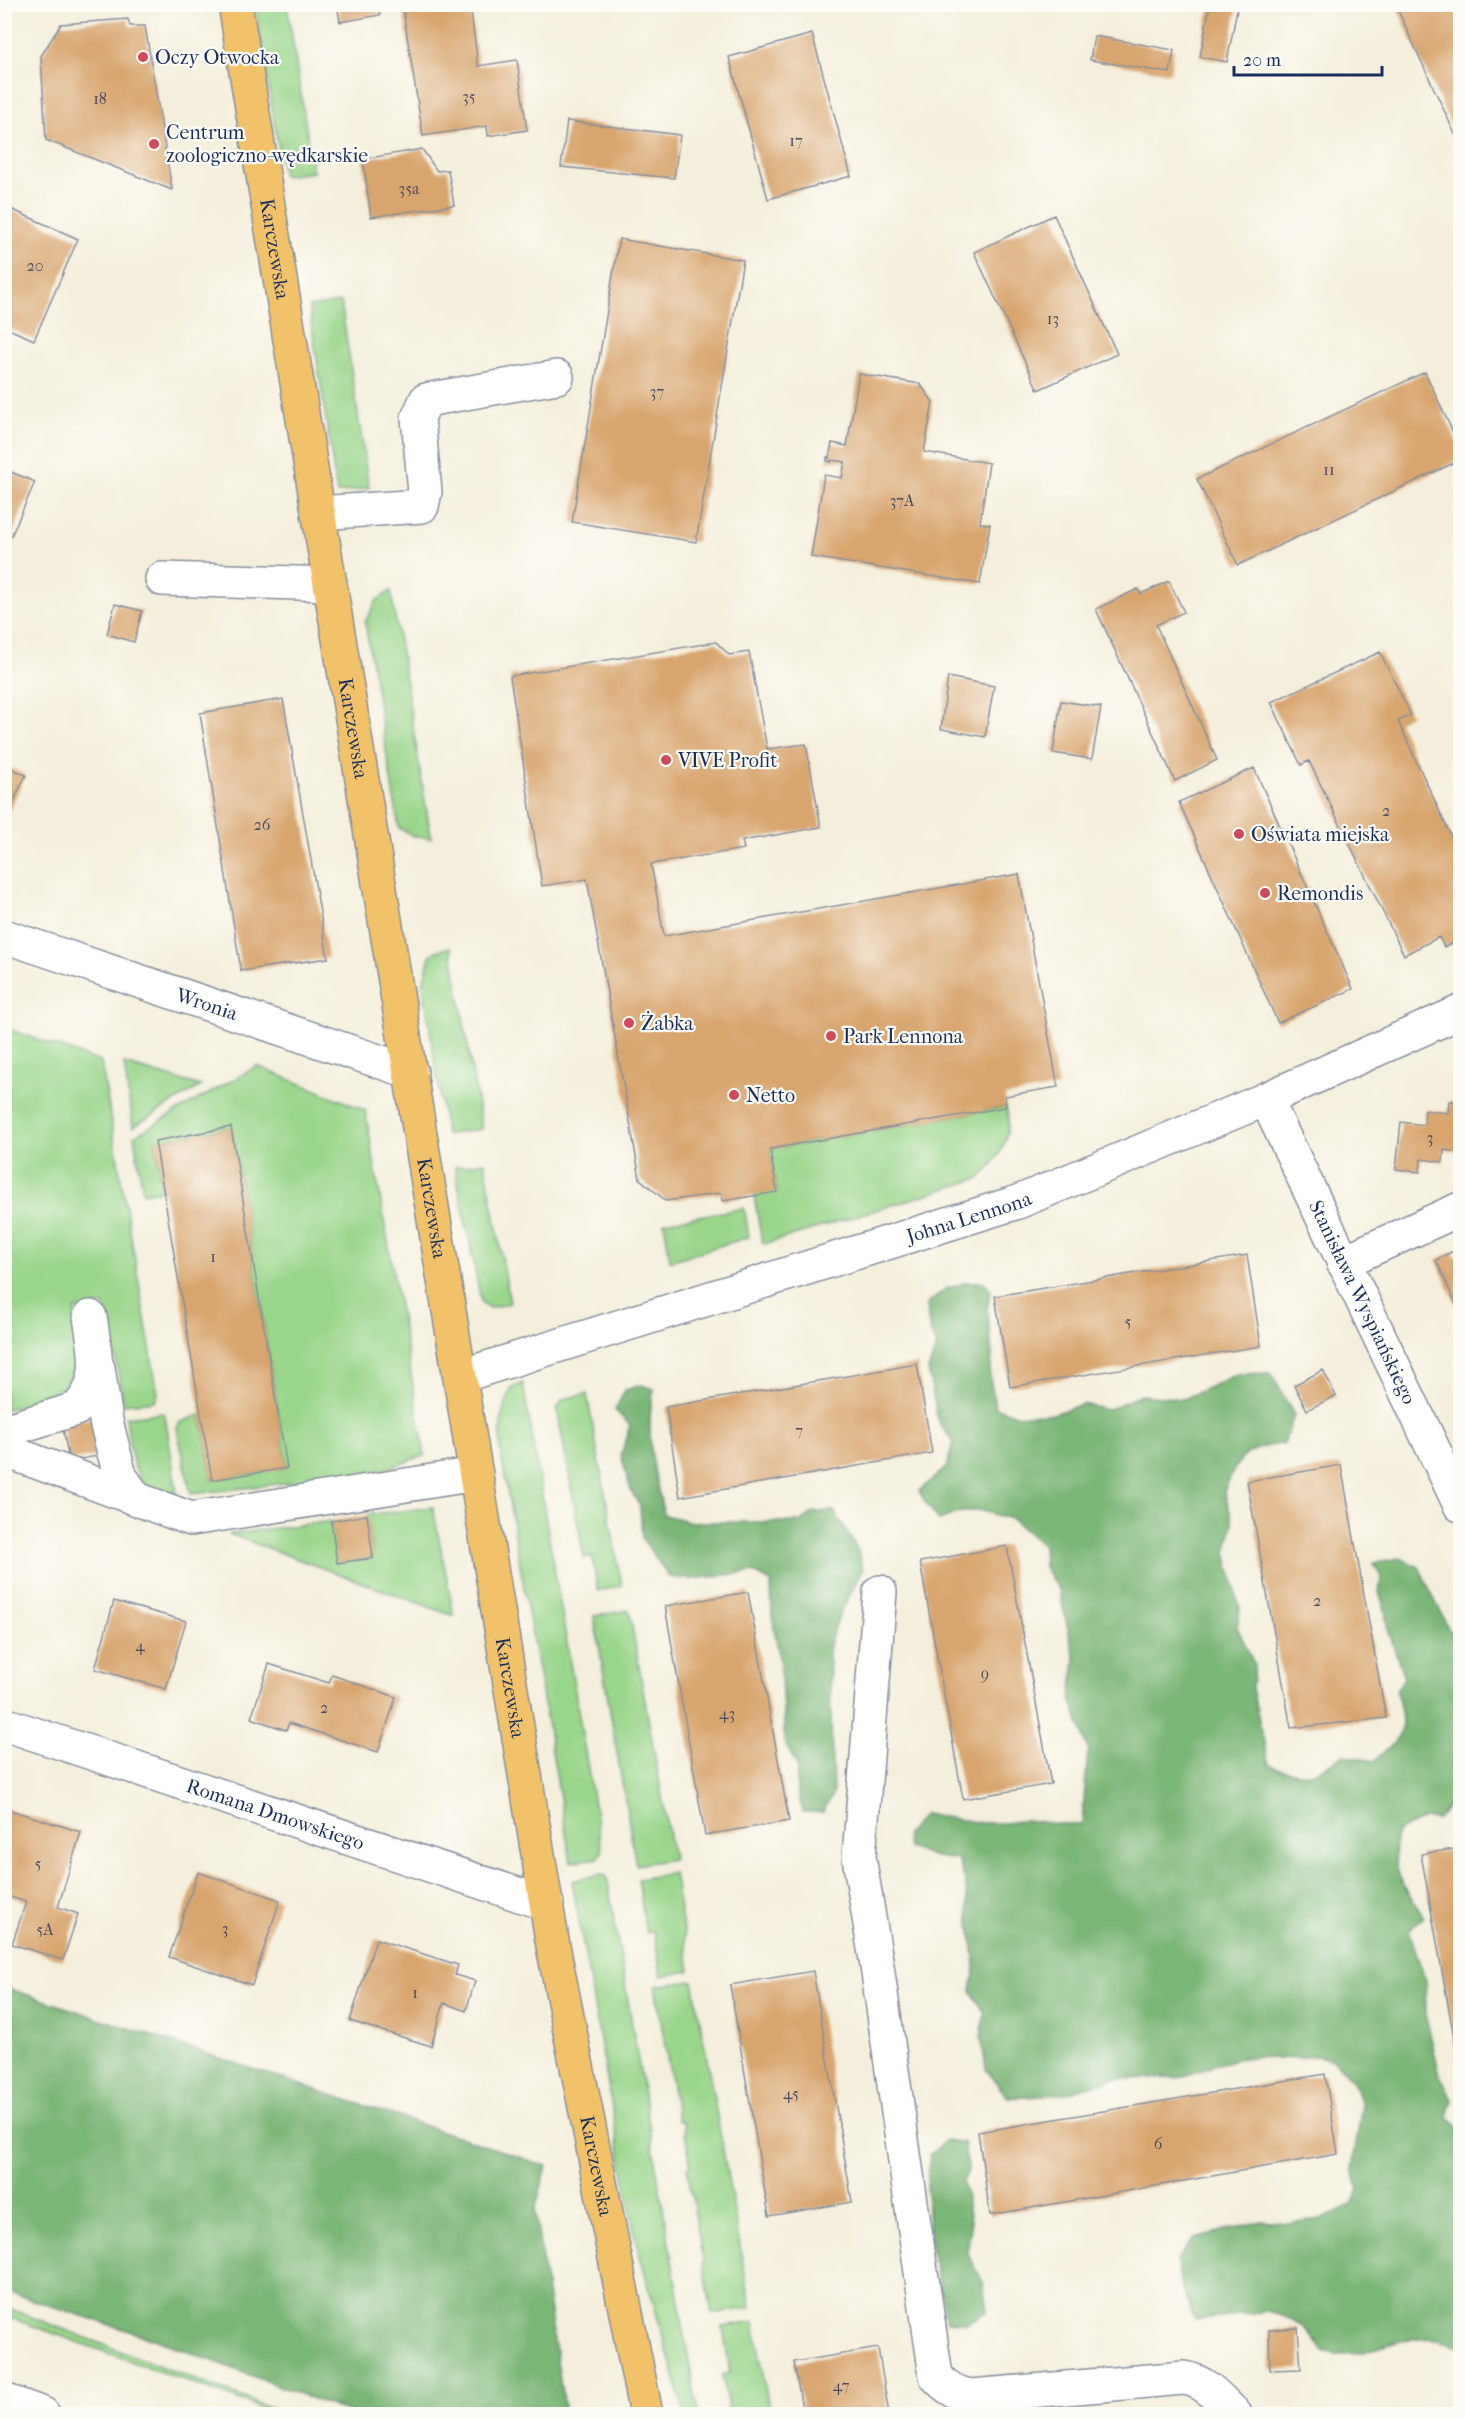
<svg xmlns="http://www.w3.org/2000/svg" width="1465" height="2419" viewBox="0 0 1465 2419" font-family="'IM FELL French Canon',serif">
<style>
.green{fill:#99d58a;stroke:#5a8274;stroke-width:1.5}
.forest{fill:#7ab676;stroke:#4a726a;stroke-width:1.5}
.building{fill:#d8a56e}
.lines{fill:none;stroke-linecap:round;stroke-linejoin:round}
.minor-casing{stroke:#888f9d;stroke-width:36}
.major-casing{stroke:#888f9d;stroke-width:36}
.minor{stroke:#fff;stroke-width:33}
.major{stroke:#f2c26a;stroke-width:33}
.poi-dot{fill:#d1495b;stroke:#fdfcf7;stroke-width:2}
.labels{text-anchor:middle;stroke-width:4.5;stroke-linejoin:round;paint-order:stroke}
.number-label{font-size:16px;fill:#4a4c62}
.poi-label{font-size:20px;fill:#1b2f5e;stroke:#fdfcf7;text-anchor:start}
.street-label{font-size:20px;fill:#1b2f5e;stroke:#fdfcf7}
</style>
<rect width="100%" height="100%" fill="#fdfcf7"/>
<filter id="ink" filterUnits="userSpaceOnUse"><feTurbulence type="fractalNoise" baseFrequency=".0167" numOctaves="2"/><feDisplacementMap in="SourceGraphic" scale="12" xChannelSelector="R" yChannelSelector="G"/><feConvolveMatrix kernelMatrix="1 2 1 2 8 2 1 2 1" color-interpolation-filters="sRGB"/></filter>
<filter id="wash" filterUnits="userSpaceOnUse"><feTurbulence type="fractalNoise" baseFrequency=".008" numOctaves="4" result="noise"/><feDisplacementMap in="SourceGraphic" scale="24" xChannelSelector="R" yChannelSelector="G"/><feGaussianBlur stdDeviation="1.35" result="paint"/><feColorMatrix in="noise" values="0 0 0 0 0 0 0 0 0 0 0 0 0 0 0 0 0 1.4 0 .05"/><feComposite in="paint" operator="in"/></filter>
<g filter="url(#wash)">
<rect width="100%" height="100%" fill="#f4efdc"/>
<path class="green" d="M255 5H287L313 172 283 176Z
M341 302 369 488 337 493 309 307Z
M391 591 431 838 413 836 399 828 365 622 377 600Z
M451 947 482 1129 446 1135 423 984 430 956 436 951Z
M5 1028 101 1062 158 1394 154 1401 124 1404 105 1305 75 1309C75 1323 83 1341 80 1355 74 1389 36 1406 5 1409V1420Z
M124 1064 201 1086 133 1127Z
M257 1066 365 1110 425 1455 387 1469 296 1482 191 1494 177 1428 180 1422 201 1415 212 1480 287 1468 231 1127 155 1141 162 1190 143 1193 134 1136Z
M1006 1107C1014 1134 999 1160 980 1178L765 1244 762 1242 754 1195 777 1191 770 1149Z
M485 1162 510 1303 489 1308 481 1302 455 1167Z
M744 1208 749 1237 670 1261 664 1222Z
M523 1383 602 1852 598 1858 571 1862 500 1448 501 1418 511 1389Z
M587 1394 622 1586 598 1591 592 1557 584 1558 557 1409 563 1399Z
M162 1413 165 1415 177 1493C169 1492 160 1492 153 1489 130 1482 129 1437 126 1417Z
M433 1507 454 1616 229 1534 331 1521 337 1563 373 1558 367 1515Z
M629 1610 673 1859 636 1865 594 1616Z
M674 1873 690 1971 661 1976 654 1932 646 1933 638 1879Z
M601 1874 607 1877 698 2414H685L635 2238 572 1881Z
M693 1981 751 2308 712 2314 687 2167 691 2166 683 2121H678L655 1986Z
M5 2307 286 2414H277L5 2316Z
M754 2322 770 2414H729L722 2375 730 2373 723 2327Z"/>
<path class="forest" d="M967 1282H984L991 1290 987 1308 992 1354 990 1377 995 1407 1016 1415 1053 1414 1083 1404 1107 1410 1141 1395 1184 1399 1237 1374 1271 1373 1294 1415 1284 1443C1244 1450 1241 1453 1224 1491L1233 1523 1226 1552 1240 1609 1237 1627 1254 1664 1252 1689 1269 1765C1302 1778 1314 1777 1342 1755L1374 1761C1404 1734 1407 1731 1396 1691L1404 1678 1387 1626 1385 1610 1379 1592 1381 1577 1374 1563 1400 1558 1419 1567 1452 1636 1460 1664V1791L1438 1819 1424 1818 1397 1832C1390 1871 1403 1886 1424 1917L1409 1930 1425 1980 1426 2017 1440 2075 1452 2100 1447 2116 1460 2127V2346L1431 2338 1401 2341 1360 2353 1335 2354 1323 2351 1305 2328 1293 2320 1268 2311 1195 2320 1181 2286 1177 2260 1195 2238 1262 2221 1286 2223 1321 2219 1351 2205 1359 2190 1352 2169 1362 2104 1354 2083 1334 2060 1318 2056 1277 2059 1260 2056 1235 2059 1178 2078 1113 2079 1063 2094 1028 2097H1007L986 2069 981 2037 985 2013 971 1991 975 1967 965 1881 958 1860 930 1856 908 1848 906 1834 924 1814 982 1823H1006L1026 1820 1057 1824H1082L1088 1749 1071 1699 1075 1659 1059 1590 1044 1567 1043 1546 1012 1519 978 1510 957 1513 939 1520 927 1505 919 1491 947 1467 953 1442 938 1421 928 1369 937 1346 929 1329 927 1304 946 1289Z
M641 1385 654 1389C644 1432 654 1473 664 1515L692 1522H799L814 1512 834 1511 857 1548 863 1570 840 1613 829 1644 833 1794 823 1812H803L797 1790V1766L785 1743 780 1661 772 1616 771 1582 753 1572 690 1579 669 1577 642 1538 640 1506 631 1491 621 1455 630 1425 615 1410 625 1390Z
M4 1987 547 2166 535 2211 565 2414H472L456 2410 409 2414H353L157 2340 5 2291Z
M946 2140 964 2143 968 2171 963 2181 971 2227 967 2252 983 2282 987 2311 967 2323 947 2321 929 2241 927 2186 930 2155Z"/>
<g id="blocks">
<path class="building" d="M337 4H378L380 15 340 22Z
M402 4H470L478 66 517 60 527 130 488 136 487 126 423 136Z
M1210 4H1238L1227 62 1200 57Z
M1395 4H1460V145Z
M128 19 130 26H145L172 190 46 140 41 56 61 24Z
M812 34 851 176 768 199 729 57Z
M1094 36 1174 50 1170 73 1090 60Z
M567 121 680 135 674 178 561 167Z
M422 149 437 171 448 170 454 205 371 217 363 159Z
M4 206 78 239 34 340 4 327Z
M1054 215 1117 354 1038 390 974 252Z
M619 239 743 260 696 542 572 522Z
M1425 372 1460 448V460L1238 565 1197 479Z
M859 374 920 384 933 402 924 452 989 463 980 523 990 524 980 584 811 557 824 475 842 478 845 462 831 460V462L827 461V457L829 458 832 443 847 446Z
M4 469 35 482 4 552Z
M1169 581 1184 612 1156 625 1217 760 1175 781 1096 609 1138 589 1141 594Z
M115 604 142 611 134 642 107 634Z
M716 642 729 655 749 652 767 749 806 744 821 827 742 841 744 849 651 864 664 936 1019 874 1058 1087 1005 1096 1006 1107 770 1149 777 1192 723 1201 721 1193 666 1201 640 1179 587 879 542 886 510 676Z
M1380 652 1411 715 1398 721 1460 856V940L1444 947 1439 937 1404 955 1309 761 1301 765 1271 702Z
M948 677 994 686 985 737 941 729Z
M283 699 328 958 241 971 200 713Z
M1061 701 1101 707 1092 759 1053 753Z
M4 765 26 775 4 821Z
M1254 768 1353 989 1278 1023 1179 802Z
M1449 1101 1460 1102V1152L1444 1150 1443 1162 1421 1159 1420 1172 1396 1169 1401 1122 1424 1125 1425 1110 1448 1113Z
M231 1127 287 1468 212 1480 155 1141Z
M1453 1251 1456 1257 1460 1255V1313L1436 1260Z
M1247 1255 1261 1346 1010 1387 995 1296Z
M917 1364 932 1453 680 1497 666 1407Z
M1323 1370 1336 1396 1307 1410 1294 1385Z
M98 1417 104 1455 69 1461 62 1423Z
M1341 1465 1386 1718 1291 1728 1247 1481Z
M367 1515 373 1558 337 1563 331 1521Z
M1007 1546 1051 1784 963 1799 920 1562Z
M748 1592 789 1821 705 1835 665 1606Z
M114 1601 186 1621 166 1689 95 1669Z
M269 1664 329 1683 332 1675 396 1697 378 1752 289 1723 286 1730 251 1718Z
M4 1808 81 1832 58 1907 78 1914 63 1960 12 1944 26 1902 4 1895Z
M1460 1848V2065H1459L1421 1854Z
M198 1872 280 1900 252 1985 169 1957Z
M376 1939 458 1965 455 1975 475 1981 466 2011 444 2003 431 2046 350 2021Z
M813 1971 852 2202 769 2216 730 1985Z
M1325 2074 1338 2154 990 2215 978 2132Z
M1298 2328 1301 2369 1270 2370 1269 2330Z
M878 2348 889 2414H803L794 2362Z"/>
</g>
</g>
<g filter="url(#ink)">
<use href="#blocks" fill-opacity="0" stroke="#888f9d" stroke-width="1.5"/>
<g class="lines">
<defs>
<g id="minor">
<path d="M318 513 422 506 425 492 418 418 426 400 557 377"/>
<path d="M162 579 330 584"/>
<path id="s1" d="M4 936 411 1072"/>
<path id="s2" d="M1266 1099 1460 1505"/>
<path d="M1343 1262 1460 1209"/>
<path d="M98 1368 106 1421 120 1476 137 1500"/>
<path id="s3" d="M461 1376 1018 1202 1266 1099 1460 1012"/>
<path d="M4 1431 76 1409C104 1384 95 1350 90 1317"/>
<path d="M4 1450 191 1519 476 1474"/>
<path d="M880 1592 859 1857 877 1966 936 2376C946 2388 956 2393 971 2396L1184 2378C1206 2381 1220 2400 1235 2414"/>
<path id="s4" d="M4 1724 547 1904"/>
<path d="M4 2400 43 2414"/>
</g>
<g id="major">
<path id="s5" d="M235 4 553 1946 645 2409"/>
</g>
</defs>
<use href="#minor" class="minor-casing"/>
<use href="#major" class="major-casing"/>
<use href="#minor" class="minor"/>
<use href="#major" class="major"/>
</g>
</g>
<g class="poi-dot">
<circle cx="143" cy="57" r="6"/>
<circle cx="154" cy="144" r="6"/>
<circle cx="666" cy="760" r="6"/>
<circle cx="1239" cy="834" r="6"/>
<circle cx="1265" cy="893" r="6"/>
<circle cx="629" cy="1023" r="6"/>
<circle cx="831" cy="1036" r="6"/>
<circle cx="734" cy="1095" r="6"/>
</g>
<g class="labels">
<g class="number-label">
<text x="469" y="102">35</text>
<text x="100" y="104">18</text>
<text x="796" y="146">17</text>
<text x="409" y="194">35a</text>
<text x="35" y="271">20</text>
<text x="1053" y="324">13</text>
<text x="657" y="397">37</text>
<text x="1329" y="475">11</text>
<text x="902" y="506">37A</text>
<text x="1386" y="816">2</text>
<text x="262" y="830">26</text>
<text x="1430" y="1143">3</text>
<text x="213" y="1262">1</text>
<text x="1128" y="1327">5</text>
<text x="799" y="1436">7</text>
<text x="1317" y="1606">2</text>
<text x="140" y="1651">4</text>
<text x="985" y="1679">9</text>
<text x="324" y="1713">2</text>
<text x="727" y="1719">43</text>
<text x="38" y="1869">5</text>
<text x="225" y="1934">3</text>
<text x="45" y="1935">5A</text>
<text x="415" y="1998">1</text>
<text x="791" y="2099">45</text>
<text x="1158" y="2149">6</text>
<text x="841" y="2391">47</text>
</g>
<g class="poi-label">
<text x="155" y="64">Oczy Otwocka</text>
<text x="166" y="139">Centrum<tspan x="166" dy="23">zoologiczno-wędkarskie</tspan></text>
<text x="678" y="767">VIVE Profit</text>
<text x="1251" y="841">Oświata miejska</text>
<text x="1277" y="900">Remondis</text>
<text x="641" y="1030">Żabka</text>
<text x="843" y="1043">Park Lennona</text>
<text x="746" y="1102">Netto</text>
</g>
<g class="street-label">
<text dy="7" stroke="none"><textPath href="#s5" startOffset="248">Karczewska</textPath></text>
<text dy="7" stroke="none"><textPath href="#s5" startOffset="734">Karczewska</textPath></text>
<text dy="7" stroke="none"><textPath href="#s1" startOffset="214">Wronia</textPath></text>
<text dy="7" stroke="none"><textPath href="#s5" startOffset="1220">Karczewska</textPath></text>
<text dy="7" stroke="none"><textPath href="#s3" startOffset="532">Johna Lennona</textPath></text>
<text dy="7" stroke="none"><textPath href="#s2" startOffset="225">Stanisława Wyspiańskiego</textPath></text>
<text dy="7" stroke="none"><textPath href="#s5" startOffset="1706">Karczewska</textPath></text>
<text dy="7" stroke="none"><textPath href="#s4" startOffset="286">Romana Dmowskiego</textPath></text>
<text dy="7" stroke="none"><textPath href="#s5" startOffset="2192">Karczewska</textPath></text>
</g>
</g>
<rect width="1465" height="2419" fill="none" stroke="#fdfcf7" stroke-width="24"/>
<path d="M1234 66v9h148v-9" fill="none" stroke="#1b2f5e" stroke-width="3"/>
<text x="1243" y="66" font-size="18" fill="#1b2f5e" stroke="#fdfcf7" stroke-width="4.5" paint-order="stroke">20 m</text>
</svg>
